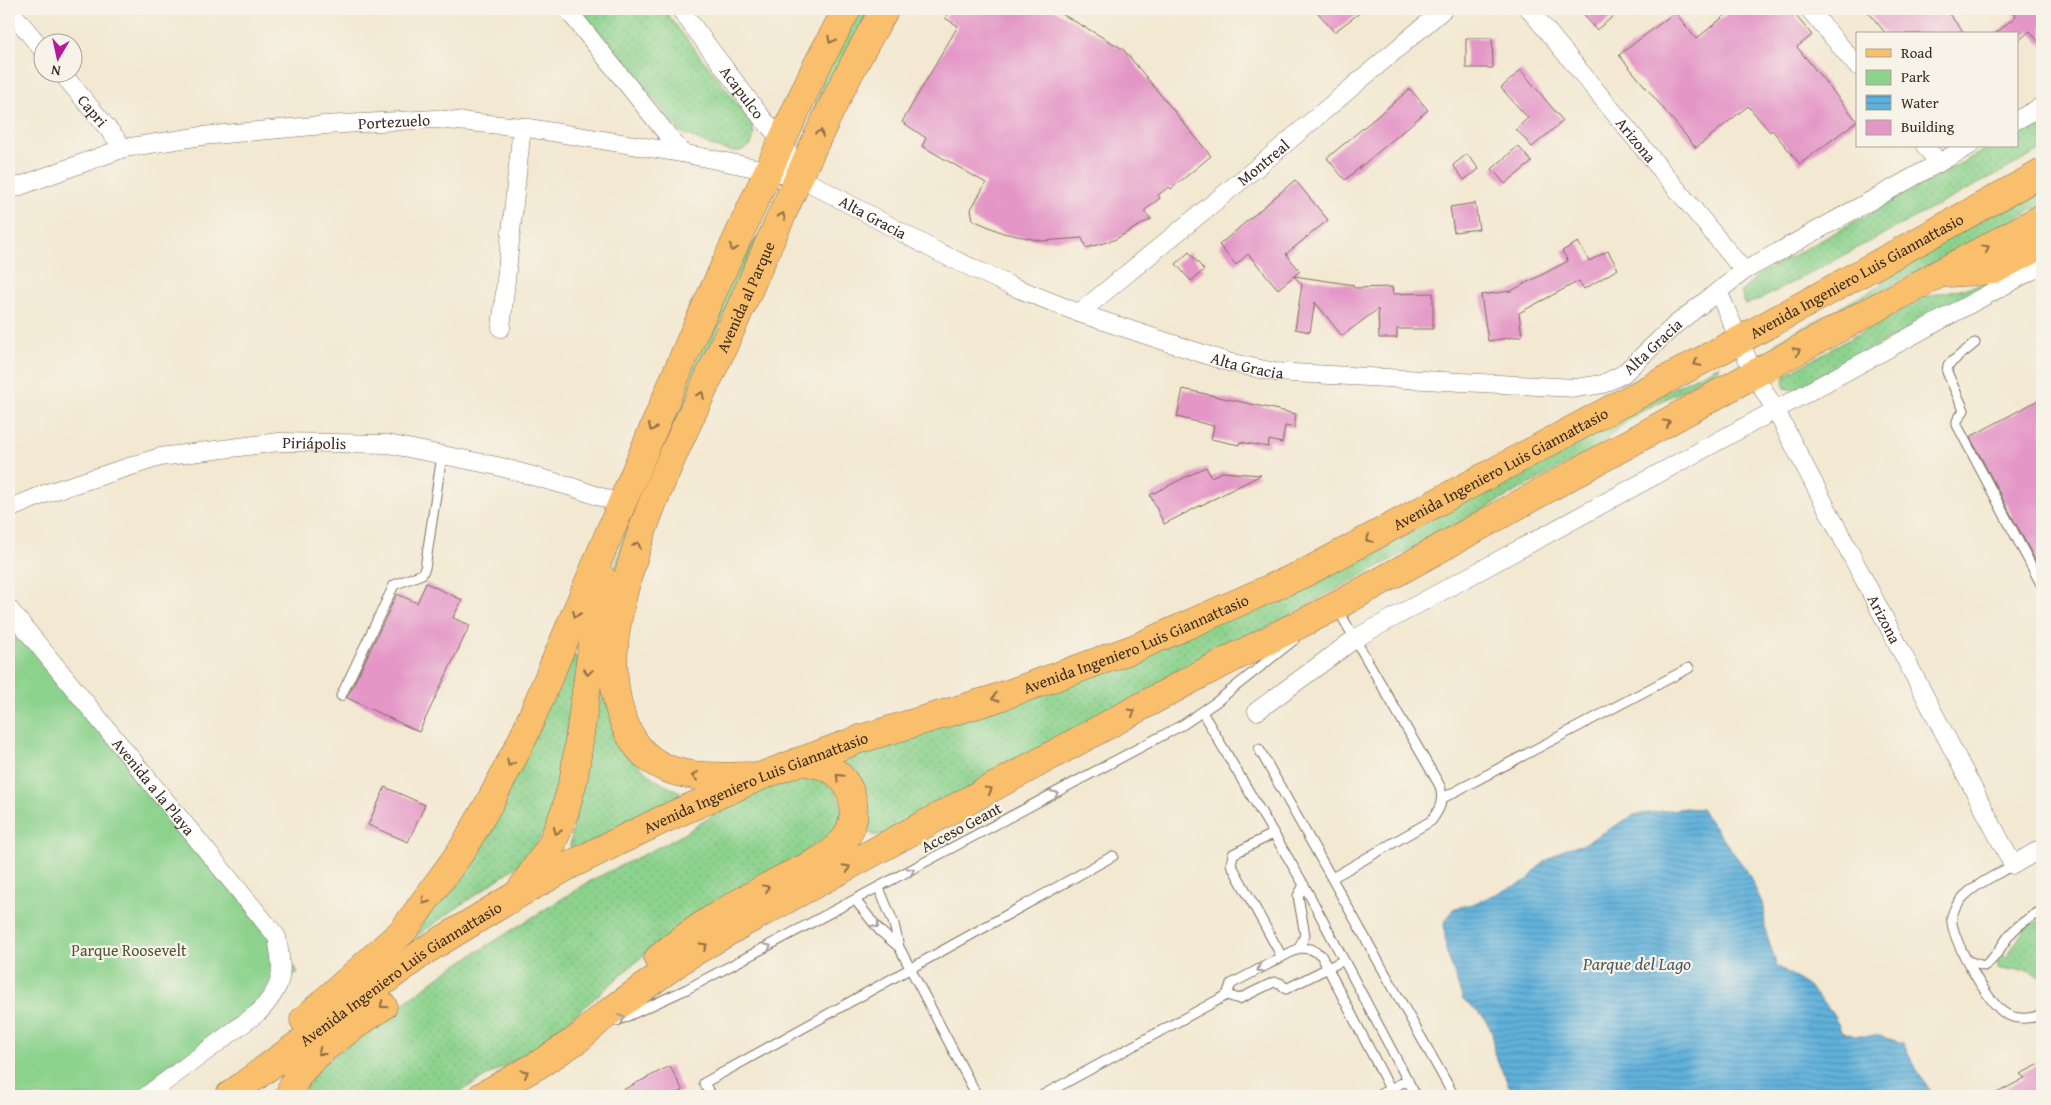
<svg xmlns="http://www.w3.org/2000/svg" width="2051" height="1105" viewBox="0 0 2051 1105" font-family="'Gentium Book Plus',serif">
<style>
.grass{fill:url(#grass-dots);stroke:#647e56}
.park{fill:#8cd28d;stroke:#647e56}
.water{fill:url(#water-rules);stroke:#4e6e7c}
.building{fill:#e497c7}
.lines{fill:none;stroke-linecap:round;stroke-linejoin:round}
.lane-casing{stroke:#7b6c5d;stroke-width:11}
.street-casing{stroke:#7b6c5d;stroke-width:19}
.primary-casing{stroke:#7b6c5d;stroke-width:29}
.lane{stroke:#fff;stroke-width:9}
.street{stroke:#fff;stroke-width:18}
.primary{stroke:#f9bf6d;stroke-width:28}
.oneway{stroke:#906d42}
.oneway2{stroke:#a79f9a}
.labels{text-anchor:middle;stroke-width:4.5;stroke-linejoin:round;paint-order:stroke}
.street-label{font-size:16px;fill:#3b2a1e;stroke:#f7f3e8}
.park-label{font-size:16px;fill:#4f543a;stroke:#f7f3e8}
.water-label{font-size:18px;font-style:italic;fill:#485960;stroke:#f7f3e8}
</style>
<defs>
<pattern id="grass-dots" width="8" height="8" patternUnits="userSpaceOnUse" patternTransform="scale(1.25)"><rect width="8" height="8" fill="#8cd28d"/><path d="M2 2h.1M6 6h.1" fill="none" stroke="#7ab479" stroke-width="1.8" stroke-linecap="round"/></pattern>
<pattern id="water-rules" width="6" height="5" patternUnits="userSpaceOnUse" patternTransform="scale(1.25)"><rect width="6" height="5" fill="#60b1db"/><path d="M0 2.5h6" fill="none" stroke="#5090b1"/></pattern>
</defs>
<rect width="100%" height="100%" fill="#f7f3e8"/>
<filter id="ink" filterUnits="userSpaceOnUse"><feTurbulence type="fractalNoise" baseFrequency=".02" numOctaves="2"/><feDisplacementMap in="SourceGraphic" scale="10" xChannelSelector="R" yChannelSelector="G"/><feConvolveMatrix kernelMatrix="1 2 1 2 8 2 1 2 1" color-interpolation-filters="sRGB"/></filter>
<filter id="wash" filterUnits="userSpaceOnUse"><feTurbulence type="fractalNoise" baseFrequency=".0096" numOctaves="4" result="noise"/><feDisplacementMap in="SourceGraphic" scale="20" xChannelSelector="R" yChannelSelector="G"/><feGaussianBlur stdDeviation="1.12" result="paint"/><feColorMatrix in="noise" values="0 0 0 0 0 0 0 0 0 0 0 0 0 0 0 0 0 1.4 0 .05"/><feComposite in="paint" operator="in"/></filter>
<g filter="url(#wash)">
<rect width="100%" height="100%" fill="#f3e8d1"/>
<path class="grass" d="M578 9H663L751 121 754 135 751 145C748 146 744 150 740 151 725 154 693 138 680 131Z
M859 9H872L812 117 825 73Z
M2042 118V150L1759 300 1745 304 1741 292 1758 275 1992 146H2017V132Z
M2042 187V205L1774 348 1775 343 1878 287 1904 262Z
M758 236 630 535 622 745C639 766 652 782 679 791L681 796 575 850 570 846 616 564 634 503 738 264Z
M2042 253 1985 287 1796 390 1785 388 1783 382 1786 374 1927 296 1984 284Z
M1720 365 1718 371 1632 417 1598 447 884 836 873 835 867 830C872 796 859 783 839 757L1047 693Z
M575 656 579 658 556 801 548 824 527 859 415 937 571 657Z
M802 775C834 781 832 783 844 813L832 840 660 941 558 1030 531 1051 457 1093 449 1096H303L307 1082 326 1062 445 972 592 880 679 837 727 806 760 789Z
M2042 920V979L2029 970 1999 969 1997 963 2000 954 2006 957 2027 926Z"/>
<path class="park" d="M9 611 63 675 298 972 137 1096H9Z"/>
<path class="water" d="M1685 808 1701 809 1747 871 1764 907 1765 929 1777 966C1803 981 1830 1002 1841 1031L1855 1036H1879L1903 1043 1920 1076 1935 1096H1517L1509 1086 1494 1053 1492 1032 1484 1017 1463 1000 1446 950 1444 922 1455 908 1473 904 1528 880 1540 865 1566 848 1582 845 1634 815Z"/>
<g id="blocks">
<path class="building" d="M951 9H1053L1123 49 1211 156 1171 189 1169 187 1158 195 1160 198 1144 211 1151 219 1114 240 1086 248 1082 238 1042 241 1003 233 973 220 971 209 986 183 922 146 926 138 902 122 958 26 945 18Z
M1315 9H1365L1334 32Z
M1580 9H1623L1596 30Z
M1733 9H1790L1812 35 1797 47 1857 121 1800 164 1772 130 1770 132 1748 106 1696 148 1619 55 1675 12 1696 39Z
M1866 9H1945L1965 34H1886Z
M2010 9H2042V46L2030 31 2017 42V34H1995L2016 16Z
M1466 38H1492L1493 68H1466Z
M1521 70 1563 121 1532 147 1516 129 1528 118 1501 88Z
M1410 89 1428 110 1345 180 1327 158Z
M1518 146 1532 162 1505 184 1492 169Z
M1467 154 1479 169 1464 180 1453 165Z
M1295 180 1328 220 1286 254 1300 271 1278 289 1248 254 1236 265 1219 245Z
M1475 203 1479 229 1454 232 1450 207Z
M1578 242 1589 261 1608 251 1618 269 1584 289 1579 281 1519 313 1522 336 1488 341 1481 295 1511 291 1568 261 1562 251Z
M1189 252 1204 270 1191 281 1176 264Z
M1294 276 1354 285 1353 288 1392 287 1393 294 1433 293V329H1397V338H1379L1378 309 1342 336 1315 302 1310 332 1295 329 1302 285Z
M1183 389 1296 414 1294 428 1285 426 1282 443 1269 440 1268 447 1240 442 1239 445 1211 439 1214 426 1177 417Z
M2042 398V573L1970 437Z
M1206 467 1211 477 1222 472 1261 475 1164 524 1150 495Z
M426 583 462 600 453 618 470 625 419 732 347 698 397 594 417 603Z
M385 787 425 805 408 842 368 825Z
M2042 1063V1096H1991L2025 1078 2020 1074Z
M670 1066 683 1091 672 1096H611Z"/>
</g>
</g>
<g filter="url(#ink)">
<use href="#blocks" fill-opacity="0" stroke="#7b6c5d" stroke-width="1"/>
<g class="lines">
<defs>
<path id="lane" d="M1975 343 1948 365 1947 372 1964 410 1957 421V425L2042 586
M341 696 394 585 422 574 425 568 442 455
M1202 712 1304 885 1416 1096
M1259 749 1454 1096
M1443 798 1689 668
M1273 834 1233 854 1231 864 1282 957
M2013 865C1993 877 1958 891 1952 916 1948 934 1987 1001 2003 1012 2014 1020 2030 1020 2042 1014
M1332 878 1431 821C1440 809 1444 801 1440 786L1337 608
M879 888 894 924 899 947 977 1096
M856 901 880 931 899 947
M1299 948 1305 935 1298 896 1304 885
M1968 961 1984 966C1997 958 2002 943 2012 932 2021 922 2031 917 2042 910
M1227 995 1239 999 1274 982 1280 983 1286 989 1344 960
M617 1021 687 989 1184 724 1216 702 1294 640
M1390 1089 1408 1080
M711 1096 704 1083 1113 856
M1041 1096 1227 995 1231 984 1299 948 1311 949 1321 955 1390 1089 1377 1096"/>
<g id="street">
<path d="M9 9 42 49"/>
<path d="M567 9 682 153"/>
<path id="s1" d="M680 9 762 118 782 140 799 177"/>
<path id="s2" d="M1529 9 1744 271"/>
<path d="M1809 9 1857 66"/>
<path id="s3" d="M61 72 124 148"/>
<path d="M2017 120 2042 106"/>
<path d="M1925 146 1939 163"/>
<path id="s4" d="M9 190 124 148 202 136 324 125 436 119 522 127 682 153 799 177 938 252 1009 285 1079 313 1228 362 1274 372 1576 388 1603 384 1623 374 1675 325 1744 271 1969 146"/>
<path id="s5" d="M1718 291 1754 374 1776 411 2013 865 2042 848"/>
<path id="s6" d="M1079 313 1272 155 1444 9"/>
<path d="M501 328 522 127"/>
<path id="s7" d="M9 509 47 493 160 457 279 442 388 444 497 466 572 487 621 504"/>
<path id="s8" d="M9 609 277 937C283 973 285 984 259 1012L146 1096"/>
<path d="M1257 711 1356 638 2042 265"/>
</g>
<g id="primary">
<path d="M1948 273 1994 270 2042 244"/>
<path id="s9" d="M749 776C709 777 661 781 635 743 611 708 610 658 618 618 637 519 686 429 727 338 777 228 823 113 885 9"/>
<path d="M522 888 551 846 565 811 574 777 602 578"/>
<path d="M658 959C696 926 736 904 780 880 799 870 823 862 839 846 860 825 859 787 832 770 822 764 810 763 799 761"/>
<path d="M304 1020 403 931 462 850 490 802 523 738 692 337 814 71 847 9"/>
<path id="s10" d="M229 1096 426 950 518 894 568 866 664 819 761 776 860 739 991 700 1133 649 1305 573 1740 340 2042 173"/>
<path d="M290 1096C293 1062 356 1026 383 1006"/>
<path d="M482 1096 538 1065 578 1039 605 1015 687 956 745 922 1205 672 1336 606 1754 374 2042 218"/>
</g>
</defs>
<use href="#lane" class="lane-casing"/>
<use href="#street" class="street-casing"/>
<use href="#primary" class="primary-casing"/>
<use href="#lane" class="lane"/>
<use href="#street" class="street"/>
<use href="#primary" class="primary"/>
</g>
<defs><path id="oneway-chevron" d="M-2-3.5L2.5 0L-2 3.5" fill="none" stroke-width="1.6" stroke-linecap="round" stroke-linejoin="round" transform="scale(1.25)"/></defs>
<g class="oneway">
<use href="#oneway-chevron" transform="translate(831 40) rotate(118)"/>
<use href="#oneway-chevron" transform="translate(820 133) rotate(-65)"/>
<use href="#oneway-chevron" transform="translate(782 216) rotate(-66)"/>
<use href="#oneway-chevron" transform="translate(733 248) rotate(115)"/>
<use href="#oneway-chevron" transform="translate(1986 248) rotate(-29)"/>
<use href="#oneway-chevron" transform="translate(1797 351) rotate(-28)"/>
<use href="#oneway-chevron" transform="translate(1697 363) rotate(152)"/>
<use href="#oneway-chevron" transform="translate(701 395) rotate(-65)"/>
<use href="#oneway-chevron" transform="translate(1667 423) rotate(-29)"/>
<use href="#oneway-chevron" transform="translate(652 428) rotate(113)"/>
<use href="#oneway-chevron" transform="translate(1369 539) rotate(152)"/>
<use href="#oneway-chevron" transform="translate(637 545) rotate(-72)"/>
<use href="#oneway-chevron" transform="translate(576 614) rotate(112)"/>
<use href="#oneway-chevron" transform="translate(588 672) rotate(98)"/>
<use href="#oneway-chevron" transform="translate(995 698) rotate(162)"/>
<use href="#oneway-chevron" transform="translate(1132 712) rotate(-29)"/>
<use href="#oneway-chevron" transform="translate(510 763) rotate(117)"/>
<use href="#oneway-chevron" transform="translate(695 776) rotate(-174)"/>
<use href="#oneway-chevron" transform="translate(839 777) rotate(-135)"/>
<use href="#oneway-chevron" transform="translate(989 790) rotate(-29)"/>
<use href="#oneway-chevron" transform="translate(557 831) rotate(112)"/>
<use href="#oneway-chevron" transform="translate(847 868) rotate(-28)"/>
<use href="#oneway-chevron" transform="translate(766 888) rotate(-29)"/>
<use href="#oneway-chevron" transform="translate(425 901) rotate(126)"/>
<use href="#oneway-chevron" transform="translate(704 946) rotate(-31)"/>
<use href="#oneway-chevron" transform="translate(383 1005) rotate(143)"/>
<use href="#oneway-chevron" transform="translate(321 1052) rotate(143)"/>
<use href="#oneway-chevron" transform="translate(525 1073) rotate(-30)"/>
</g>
<g class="oneway2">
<use href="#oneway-chevron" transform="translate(1055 794) rotate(-28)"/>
<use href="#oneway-chevron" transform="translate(911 871) rotate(-28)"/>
<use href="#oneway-chevron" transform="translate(876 925) rotate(51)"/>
<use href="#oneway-chevron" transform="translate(768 947) rotate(-28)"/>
<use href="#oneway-chevron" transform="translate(1260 969) rotate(152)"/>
<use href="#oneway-chevron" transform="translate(622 1018) rotate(-24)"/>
</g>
</g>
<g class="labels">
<g class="street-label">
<text dy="6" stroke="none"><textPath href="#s1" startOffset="104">Acapulco</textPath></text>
<text dy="6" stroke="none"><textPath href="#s3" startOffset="50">Capri</textPath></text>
<text dy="6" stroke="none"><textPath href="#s4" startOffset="394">Portezuelo</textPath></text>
<text dy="6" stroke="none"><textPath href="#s2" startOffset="169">Arizona</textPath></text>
<text dy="6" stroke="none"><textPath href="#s6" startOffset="238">Montreal</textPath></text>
<text dy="6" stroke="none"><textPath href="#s4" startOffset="888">Alta Gracia</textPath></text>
<text dy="6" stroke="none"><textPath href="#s10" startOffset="1831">Avenida Ingeniero Luis Giannattasio</textPath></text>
<text dy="6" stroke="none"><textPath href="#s9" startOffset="600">Avenida al Parque</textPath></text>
<text dy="6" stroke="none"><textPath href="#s4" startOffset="1712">Alta Gracia</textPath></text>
<text dy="6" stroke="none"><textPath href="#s4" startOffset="1292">Alta Gracia</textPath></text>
<text dy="6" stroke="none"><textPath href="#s7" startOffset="315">Piriápolis</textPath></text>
<text dy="6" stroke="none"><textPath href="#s10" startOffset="1426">Avenida Ingeniero Luis Giannattasio</textPath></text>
<text dy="6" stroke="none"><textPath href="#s5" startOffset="368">Arizona</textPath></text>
<text dy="6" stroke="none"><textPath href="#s10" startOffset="1021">Avenida Ingeniero Luis Giannattasio</textPath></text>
<text dy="6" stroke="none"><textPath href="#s10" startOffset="616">Avenida Ingeniero Luis Giannattasio</textPath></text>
<text dy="6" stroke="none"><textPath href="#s8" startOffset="229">Avenida a la Playa</textPath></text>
<text transform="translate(961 827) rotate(-28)" y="6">Acceso Geant</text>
<text dy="6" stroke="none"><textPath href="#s10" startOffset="211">Avenida Ingeniero Luis Giannattasio</textPath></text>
</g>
<g class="park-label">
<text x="129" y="956">Parque Roosevelt</text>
</g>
<g class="water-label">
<text x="1637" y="970">Parque del Lago</text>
</g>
</g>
<rect width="2051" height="1105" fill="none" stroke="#f7f3e8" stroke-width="30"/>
<rect x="1856" y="32" width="162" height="115" fill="#f7f3e8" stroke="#aca397"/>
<rect x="1866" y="49" width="25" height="8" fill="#f9bf6d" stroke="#aca397"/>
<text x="1901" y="58" font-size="15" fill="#3b2a1e">Road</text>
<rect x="1866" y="70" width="25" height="15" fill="#8cd28d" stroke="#aca397"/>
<text x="1901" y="82" font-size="15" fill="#3b2a1e">Park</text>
<rect x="1866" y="95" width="25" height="15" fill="url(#water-rules)" stroke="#aca397"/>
<text x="1901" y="108" font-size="15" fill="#3b2a1e">Water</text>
<rect x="1866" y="120" width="25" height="15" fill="#e497c7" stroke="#aca397"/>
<text x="1901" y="132" font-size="15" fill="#3b2a1e">Building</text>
<g transform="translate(58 58) rotate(189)"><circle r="24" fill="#f7f3e8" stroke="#aca397"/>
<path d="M0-4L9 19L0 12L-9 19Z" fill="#b5179e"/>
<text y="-8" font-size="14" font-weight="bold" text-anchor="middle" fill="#3b2a1e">N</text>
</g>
</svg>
